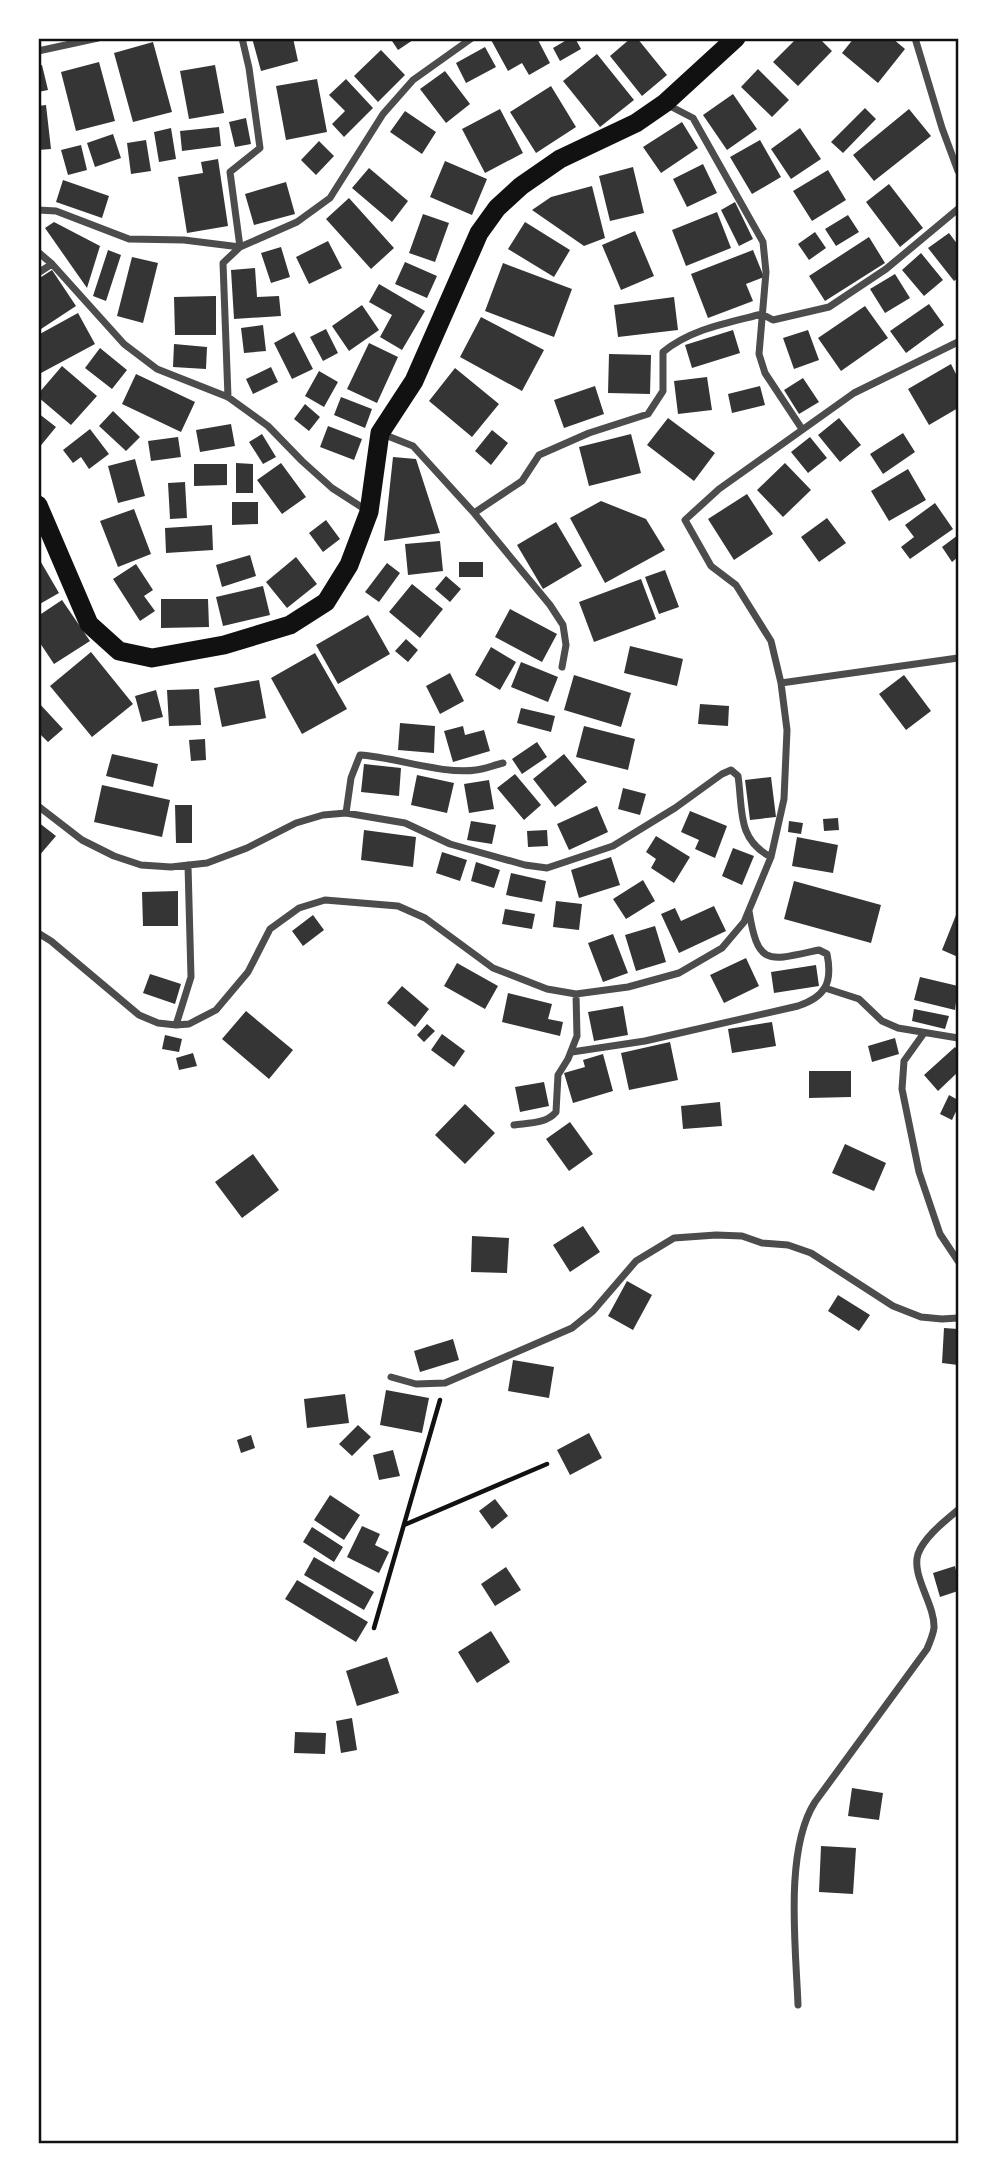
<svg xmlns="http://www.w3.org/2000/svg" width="997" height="2182" viewBox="0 0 997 2182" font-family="Ubuntu,sans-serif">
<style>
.building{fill:#353535}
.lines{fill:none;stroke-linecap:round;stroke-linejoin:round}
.path{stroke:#111;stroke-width:4.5}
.minor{stroke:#4c4c4c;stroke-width:7}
.trunk{stroke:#111;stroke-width:19}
.neatline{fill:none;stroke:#111;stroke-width:2.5}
</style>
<rect width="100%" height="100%" fill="#fff"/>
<path class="building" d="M252 38H293L298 61 261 71Z
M390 38H416L398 50Z
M490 38H537L550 63 529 75 522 63 508 71Z
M570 38H575L581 49 560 61 553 48Z
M631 38H637L667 75 642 96 610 56Z
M797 38H819L832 51 798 86 773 62Z
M854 38H892L905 49 878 83 842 53Z
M153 42 172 112 133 122 114 53Z
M485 47 496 67 466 83 456 63Z
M381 50 405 75 378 102 354 76Z
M597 54 634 100 600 127 563 81Z
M99 62 115 121 76 131 61 72Z
M42 65 48 90 38 92V66Z
M215 65 224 113 189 119 180 71Z
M758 69 789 100 772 117 741 87Z
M445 71 470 104 446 123 420 89Z
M317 79 327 132 286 140 276 86Z
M346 79 373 108 344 137 332 124 345 111 329 95Z
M551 86 576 127 536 153 510 112Z
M733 94 757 129 727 150 703 115Z
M46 105 51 149 38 150V106Z
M865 108 876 119 843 153 831 142Z
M500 109 523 153 485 173 462 129Z
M909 109 931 136 874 181 853 155Z
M405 111 436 132 422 154 390 132Z
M246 118 251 144 235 147 229 122Z
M682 122 698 148 661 173 643 147Z
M219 127 221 146 182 151 180 131Z
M171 128 176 159 159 162 154 132Z
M800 128 821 159 791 179 771 149Z
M113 134 121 158 95 167 87 143Z
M146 140 151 171 131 174 127 143Z
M760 140 781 177 752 194 730 157Z
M319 141 334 156 316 175 301 160Z
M81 145 87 170 68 175 61 150Z
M218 159 228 226 187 233 178 177 203 173 201 162Z
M445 161 487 179 472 215 430 197Z
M703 164 717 193 687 207 673 179Z
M633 167 644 213 610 221 599 176Z
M369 168 408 201 392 222 352 188Z
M828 170 846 200 812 221 793 191Z
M63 180 109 196 102 218 56 202Z
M286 182 295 214 254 225 245 194Z
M889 184 923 228 900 247 866 202Z
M592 186 605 238 584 246 532 210 551 197Z
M349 198 394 248 371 269 326 219Z
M735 202 753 239 739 246 721 210Z
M717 212 731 248 686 266 672 230Z
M423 214 449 223 435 262 409 253Z
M848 215 859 232 836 246 825 229Z
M54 222 100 246 87 288 45 228Z
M525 222 570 250 554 277 508 249Z
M635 231 654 276 621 290 602 245Z
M815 232 826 248 809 260 798 244Z
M949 233 958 245V278L954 281 928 248Z
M869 237 885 263 825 301 809 276Z
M328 241 342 268 309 284 296 257Z
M281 247 290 277 271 283 261 253Z
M108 250 121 255 106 301 93 296Z
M753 250 764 277 746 284 753 301 708 318 691 274Z
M921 253 943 280 924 296 902 270Z
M132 257 158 263 143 323 117 316Z
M405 262 437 276 427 298 395 284Z
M503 263 572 289 554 337 485 311Z
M255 268 257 297 279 296 281 316 234 319 231 270Z
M52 270 76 306 38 331V279Z
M895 274 910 298 885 313 870 289Z
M379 284 425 311 402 350 380 337 392 315 369 302Z
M216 296V335H175L174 297Z
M674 297 678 330 618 337 614 305Z
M929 304 944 325 906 353 890 331Z
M362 305 379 330 349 351 332 326Z
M865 306 888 338 841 371 818 338Z
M78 313 95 344 41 373 38 369V335Z
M481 317 544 350 522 391 460 357Z
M263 325 266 351 244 353 241 328Z
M326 329 338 353 323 361 310 337Z
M733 330 740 353 692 368 685 345Z
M808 330 819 360 794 369 783 338Z
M294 332 313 369 292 379 274 343Z
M369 343 398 357 377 403 347 389Z
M174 344 207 347 206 369 173 367Z
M100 348 127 370 112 389 85 368Z
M609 354 651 355 650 394 608 393Z
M951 364 958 378V408L929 425 908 389Z
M62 366 97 396 71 425 38 397V394Z
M271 367 278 382 253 394 246 379Z
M455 368 499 404 472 437 429 401Z
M319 371 338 382 324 407 305 396Z
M136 374 195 402 181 432 122 404Z
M707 377 712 410 678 414 674 381Z
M803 378 819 402 799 414 784 390Z
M595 386 604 414 564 428 554 400Z
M760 386 765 405 732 413 728 394Z
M341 397 372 409 365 428 334 415Z
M305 404 320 417 309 431 294 419Z
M113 411 140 437 126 451 99 426Z
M38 413 56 427 38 449Z
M668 418 715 453 694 481 647 445Z
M839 418 861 445 840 462 818 435Z
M231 424 235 446 200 452 196 430Z
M328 426 362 439 354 460 320 447Z
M90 429 109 454 89 469 81 457 73 463 63 450Z
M492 430 508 443 491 465 475 451Z
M903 433 915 452 883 474 870 454Z
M262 434 276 457 263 464 249 442Z
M631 434 641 473 589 486 579 447Z
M178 437 181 457 151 461 148 441Z
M810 437 827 458 808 473 791 452Z
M393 457 416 459 440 533 384 541Z
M135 459 145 496 118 503 108 466Z
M236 463 253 464V493H236Z
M281 463 306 497 282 514 257 480Z
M785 463 811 490 783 517 757 490Z
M194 464H227V485L194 486Z
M908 469 926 500 889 521 871 491Z
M185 482 187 518 170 519 168 483Z
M747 494 773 534 734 560 708 519Z
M601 501 646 519 665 550 605 583 570 518Z
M232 502H258V524L232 525Z
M935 503 953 529 910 559 901 547 914 537 905 525Z
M134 509 151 554 118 567 100 521Z
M827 518 846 543 819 562 801 537Z
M326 520 340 539 323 552 309 533Z
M556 522 582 566 543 589 517 545Z
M212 525 213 550 166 553 165 528Z
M958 535V557L952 562 942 547Z
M440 541 443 571 408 575 405 544Z
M250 555 256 576 222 587 216 565Z
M38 557 59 593 38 605Z
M296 557 317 584 287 608 266 582Z
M459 562H483V577H459Z
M387 563 400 573 379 602 365 592Z
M136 564 153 590 144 596 155 611 140 621 113 579Z
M665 570 679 607 659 614 645 577Z
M446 576 461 589 450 602 435 589Z
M641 579 656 619 594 642 579 602Z
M412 584 443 609 420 638 389 612Z
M263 586 270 615 223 626 216 597Z
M161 599H208L209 627 161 628Z
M62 600 90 641 54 664 38 640V616Z
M510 609 557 634 542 662 495 637Z
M368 615 390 654 338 684 316 645Z
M406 639 418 650 408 662 395 651Z
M630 646 683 659 677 686 624 673Z
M491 647 516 662 500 690 475 675Z
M91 652 133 704 92 737 50 686Z
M315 653 347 709 302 734 271 678Z
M521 662 558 677 548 702 511 687Z
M450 673 464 701 440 714 426 686Z
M574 675 631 693 621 727 564 710Z
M904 675 931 711 906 730 879 694Z
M259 680 266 718 222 727 214 688Z
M199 689 201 725 169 726 167 690Z
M156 690 163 717 142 722 135 696Z
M38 702 63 729 48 742 38 732Z
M700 704 729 706 728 726 698 724Z
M521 708 555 716 551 732 517 723Z
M400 723 435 726 434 753 398 750Z
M463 726 465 735 484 730 490 751 453 762 444 731Z
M584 726 635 739 628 770 576 757Z
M205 739 206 760 191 761 189 740Z
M537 742 547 757 522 774 512 759Z
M112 754 158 764 153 787 106 776Z
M564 754 587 782 555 807 533 779Z
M364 764 401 768 399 796 361 792Z
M515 774 541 805 524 820 497 788Z
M417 775 454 783 447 813 411 805Z
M771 777 776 817 750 820 745 780Z
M489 780 494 809 469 813 464 784Z
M102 785 170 800 162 837 94 822Z
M623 788 646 794 640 815 618 809Z
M175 805H192V843H176Z
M597 806 608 832 569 850 557 824Z
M690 811 727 826 715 858 695 849 699 840 681 832Z
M838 818 839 830 824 831 823 819Z
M471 821 496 825 492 844 467 840Z
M789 821 803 823 801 834 788 832Z
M38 822 56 836 38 857Z
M364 830 416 837 413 867 361 860Z
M547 830 548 846 528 847 527 831Z
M656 836 690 857 674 883 651 868 656 859 646 852Z
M797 837 838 845 833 873 792 866Z
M733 848 754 856 742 885 722 876Z
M442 852 467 860 460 881 436 873Z
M611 857 620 885 579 898 571 870Z
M476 862 500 870 494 888 471 881Z
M511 873 546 881 542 902 506 895Z
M643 880 655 901 626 919 613 899Z
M794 881 881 905 871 943 784 919Z
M178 891V926H143L142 892Z
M556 901 582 904 579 930 553 927Z
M714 906 726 931 679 953 661 914 675 908 681 921Z
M505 909 535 914 532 929 502 924Z
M313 915 324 930 303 946 292 931Z
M956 915 958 916V957L942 950Z
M655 926 666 962 636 971 625 935Z
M613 934 628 973 603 982 588 943Z
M746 958 759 986 724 1003 710 975Z
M457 963 498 986 485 1009 444 986Z
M816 965 819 986 774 993 771 972Z
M150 974 181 984 175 1004 143 993Z
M920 977 958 986 955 1010 914 1000Z
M402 986 429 1009 415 1027 387 1003Z
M508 993 552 1004 548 1019 563 1022 560 1036 502 1022Z
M623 1006 628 1035 594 1041 588 1012Z
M914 1009 949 1016 945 1029 912 1021Z
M246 1011 293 1050 269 1079 222 1039Z
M772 1022 776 1046 732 1053 728 1029Z
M427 1024 435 1031 424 1042 417 1035Z
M442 1034 465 1051 454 1067 431 1050Z
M165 1035 182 1039 179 1052 162 1049Z
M895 1038 899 1054 872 1062 868 1046Z
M670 1042 678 1080 629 1090 621 1053Z
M955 1047 958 1051V1072L938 1091 924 1075Z
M193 1053 197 1066 179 1070 176 1058Z
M603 1054 613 1091 573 1103 564 1073 585 1067 583 1060Z
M809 1071H851V1097L809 1098Z
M544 1082 549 1106 520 1112 515 1087Z
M949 1095 958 1100V1107L952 1120 940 1114Z
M720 1102 722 1126 683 1129 681 1106Z
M465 1104 495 1133 465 1164 435 1135Z
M570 1122 593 1154 569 1171 546 1139Z
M845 1144 886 1163 874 1191 832 1173Z
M253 1154 279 1190 242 1218 215 1182Z
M583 1226 600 1252 570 1272 553 1245Z
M472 1236 509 1238 507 1273 471 1272Z
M627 1281 652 1295 633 1330 608 1316Z
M838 1295 870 1315 859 1331 828 1311Z
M944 1328 958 1329V1365L942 1363Z
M453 1339 459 1360 420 1372 414 1351Z
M513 1360 554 1367 549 1398 508 1391Z
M386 1390 429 1398 422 1433 380 1425Z
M345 1394 349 1423 307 1428 304 1399Z
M358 1425 371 1437 352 1456 339 1444Z
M589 1433 602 1458 570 1475 557 1450Z
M251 1435 255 1448 241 1453 237 1440Z
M393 1450 400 1476 379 1480 373 1455Z
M330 1495 360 1515 344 1540 314 1520Z
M495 1499 508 1516 492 1529 479 1511Z
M362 1526 380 1534 375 1545 389 1552 379 1573 347 1557Z
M312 1527 343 1547 334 1562 303 1542Z
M314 1557 374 1592 364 1610 304 1575Z
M955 1566 958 1579V1591L940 1597 933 1573Z
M506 1567 521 1590 495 1606 481 1584Z
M297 1580 368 1622 356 1642 285 1599Z
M491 1631 510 1662 477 1683 458 1652Z
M387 1657 399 1693 357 1706 346 1671Z
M352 1718 357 1750 341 1753 336 1721Z
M295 1732 326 1733 325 1754 294 1753Z
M852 1788 883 1793 879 1820 848 1816Z
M821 1846 856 1848 853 1894 819 1892Z"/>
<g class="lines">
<path class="path" d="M404 1525 547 1464
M374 1628 440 1400"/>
<path class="minor" d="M915 38 942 128 958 171
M38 51 98 38
M666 104 693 118 763 242 766 272 759 354 765 373 802 429
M38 210 56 211 129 239 184 240 240 247 297 222 330 198 383 114 413 80 472 38
M38 252 52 264 124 344 157 369 228 397 268 426 302 461 332 488 366 510
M38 273 52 264
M228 397 223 263 240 247 230 172 260 148 249 68 242 38
M380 433 413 446 474 513 550 605 563 625 566 645 562 667
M474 513 522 481 539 455 589 433 648 414 663 391V352C691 329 727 323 762 314L773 320 829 307 886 269 958 209
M781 683 958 658
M38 806 82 840 114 856 141 865 171 867 207 863 247 848 296 823 323 815 346 813 405 823 450 844 525 865 547 868 613 846 675 808 722 774 731 770 738 776C743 808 736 839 771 857
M346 813 351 778 360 755C395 757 443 775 476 770 485 769 494 765 503 763
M38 933 51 941 139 1015 158 1023 176 1025 189 1024 216 1010 248 972 270 929 299 908 325 900 398 906 425 918 493 968 547 989 576 994 628 987 679 973 722 948 744 922 771 857 784 799 787 730 781 683 771 641 736 585 711 566 685 520 719 489 854 393 958 342
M825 988 859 999 882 1021 898 1028 958 1038
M176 1025 191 977 188 865
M924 1033 904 1061 902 1089 919 1172 940 1234 958 1261
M572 1052 645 1041 798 1006C825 997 833 983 827 954L819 950C768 961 758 967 749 911
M514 1125C528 1123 546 1124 556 1112L558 1075 568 1059 577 1036 576 994
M391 1377 416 1384 445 1383 572 1328 593 1311 636 1261 674 1238 716 1235 742 1236 762 1243 788 1245 811 1253 893 1306 921 1317 942 1319 958 1318
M798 2005C796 1949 784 1850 815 1802L927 1649C930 1642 933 1635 934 1628 935 1604 911 1576 918 1554 924 1537 945 1521 958 1510"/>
<path class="trunk" d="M38 505 89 624 119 651 152 658 224 645 290 625 326 602 349 565 369 512 380 433 414 381 479 233 497 208 521 186 560 159 636 123 665 103 736 38"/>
</g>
<rect width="997" height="2182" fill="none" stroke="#ffffff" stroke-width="80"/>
<rect x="40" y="40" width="917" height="2102" class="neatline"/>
</svg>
